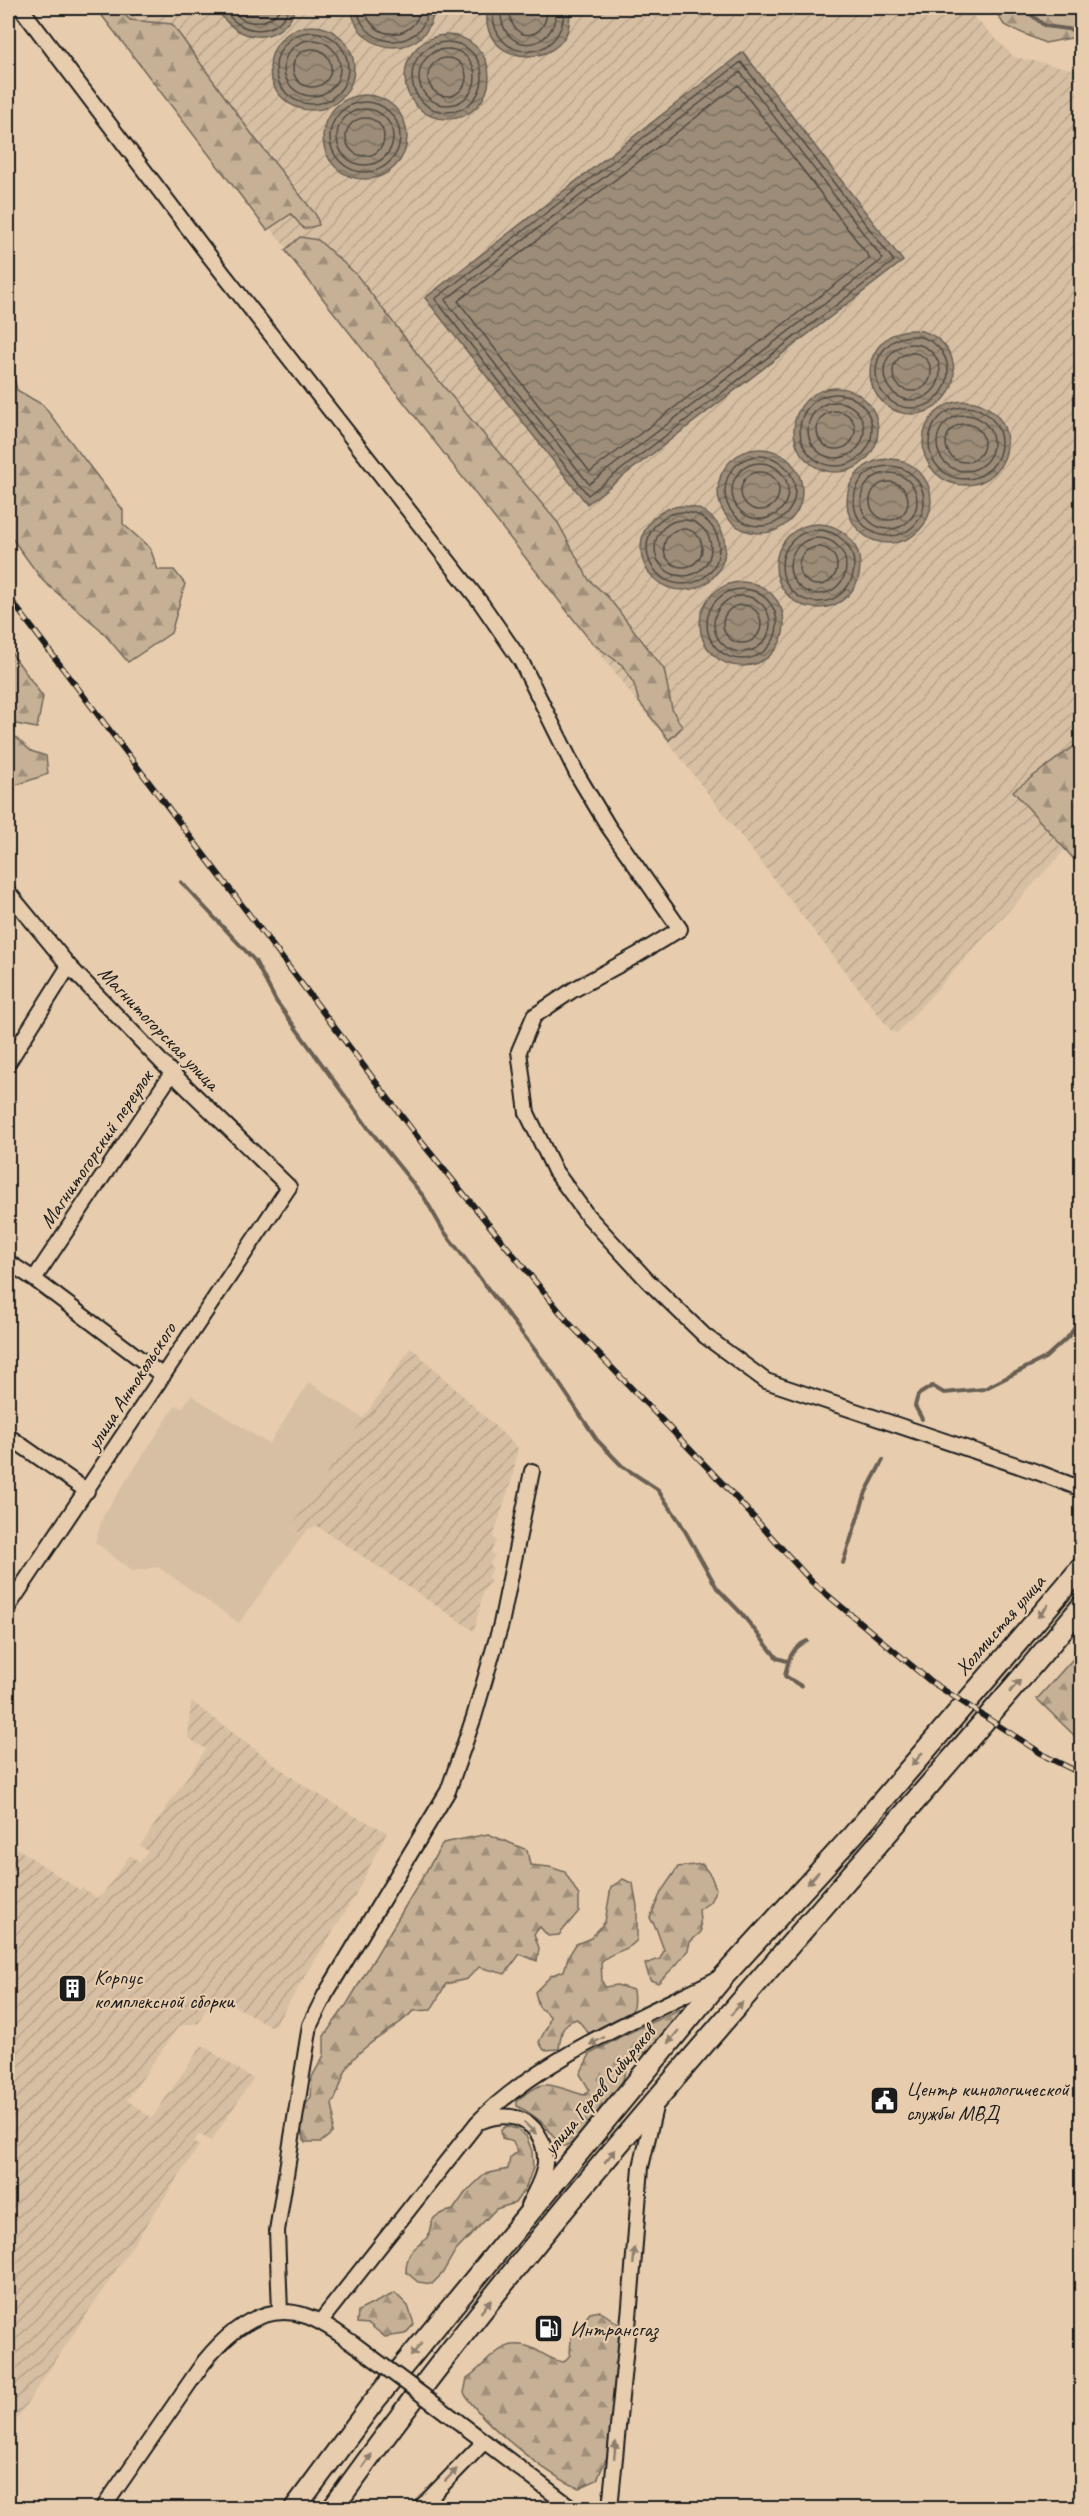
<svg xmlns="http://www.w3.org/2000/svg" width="1089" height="2516" viewBox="0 0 1089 2516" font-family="Caveat,sans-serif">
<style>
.built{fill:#d7bfa3}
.industrial{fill:url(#industrial-furrows)}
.forest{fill:url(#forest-firs);stroke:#716659;stroke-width:1.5}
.water{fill:url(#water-waves);stroke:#695f53;stroke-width:1.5}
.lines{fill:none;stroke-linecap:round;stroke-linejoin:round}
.shore{stroke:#4f4941;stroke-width:1.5}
.stream{stroke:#695f53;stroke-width:4}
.minor-casing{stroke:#1c1c1c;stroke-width:18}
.highway-casing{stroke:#1c1c1c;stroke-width:24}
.minor{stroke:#e7cdae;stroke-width:14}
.highway{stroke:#e7cdae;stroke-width:20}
.rail-casing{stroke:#1c1c1c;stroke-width:6}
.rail{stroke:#e7cdae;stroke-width:4;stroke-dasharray:11;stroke-linecap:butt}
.minor-bridge-casing{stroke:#1c1c1c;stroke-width:18;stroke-linecap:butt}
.minor-bridge{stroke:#e7cdae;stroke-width:14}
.oneway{fill:#8c7d6c}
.labels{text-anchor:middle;stroke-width:4.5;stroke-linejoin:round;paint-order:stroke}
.street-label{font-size:21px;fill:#1c1c1c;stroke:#e7cdae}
.poi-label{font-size:21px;fill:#1c1c1c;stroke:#e7cdae;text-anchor:start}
</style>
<defs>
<pattern id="industrial-furrows" width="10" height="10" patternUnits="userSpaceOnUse" patternTransform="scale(1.5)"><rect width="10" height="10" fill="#d7bfa3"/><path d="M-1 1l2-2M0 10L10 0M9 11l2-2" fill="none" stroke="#b8a48c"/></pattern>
<pattern id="forest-firs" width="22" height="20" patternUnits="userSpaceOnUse" patternTransform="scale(1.5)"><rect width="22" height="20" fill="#c6b196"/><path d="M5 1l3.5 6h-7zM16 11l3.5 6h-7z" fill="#a08f7a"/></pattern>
<pattern id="water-waves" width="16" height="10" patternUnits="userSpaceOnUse" patternTransform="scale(1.5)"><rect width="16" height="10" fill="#9c8c78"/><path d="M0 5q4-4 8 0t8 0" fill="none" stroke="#7e7262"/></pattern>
</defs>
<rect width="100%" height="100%" fill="#e7cdae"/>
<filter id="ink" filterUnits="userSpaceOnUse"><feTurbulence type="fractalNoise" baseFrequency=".0167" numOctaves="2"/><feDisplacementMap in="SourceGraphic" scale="12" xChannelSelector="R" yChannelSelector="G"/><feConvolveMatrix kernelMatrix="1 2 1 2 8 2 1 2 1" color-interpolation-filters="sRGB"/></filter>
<g filter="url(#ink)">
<path class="built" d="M309 1382 364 1419 291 1528 303 1535 239 1623 158 1567 132 1571 95 1542 103 1516 176 1405 182 1408 191 1395 269 1444Z"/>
<path class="industrial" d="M98 8H965L1014 57 1081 71V832L897 1033 891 1031 342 319Z
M411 1347 518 1448 512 1479 493 1537 497 1541 490 1552 495 1555 489 1565 493 1568 487 1578 491 1581 483 1592 474 1631 317 1526 308 1529 303 1535 291 1527Z
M191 1701 297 1781 349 1813 387 1832 355 1896 275 2025 270 2026 213 1993 199 2023 179 2026 127 2100 152 2118 202 2045 253 2079 211 2141 199 2134 194 2142 199 2146 8 2432V1842L79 1890 83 1888 97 1898 102 1895 130 1855 140 1862 148 1851 140 1846 206 1749 188 1738Z"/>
<path class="forest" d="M96 8H118L130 20 172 24 254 137 316 215 319 225 304 229 291 214 267 230Z
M994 8H1081V42L1071 38 1045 43 1004 25Z
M300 237 318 240 356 274 429 369 558 523 589 580 608 597 664 669 672 709 682 727 669 740 639 702 634 684 622 665 592 643 285 250Z
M8 354 17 390 43 405 123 510V524L150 548 158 570H174L185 584 171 633 128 662 100 629 43 581 8 533Z
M8 648 43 697 37 728 16 724 8 717Z
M10 732 31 751 46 756 48 774 8 788V734Z
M1081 741 1082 948 1079 950 1081 867 1013 791Z
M1081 1650V1742L1037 1699Z
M488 1834 527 1850 530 1865 550 1867 565 1872 579 1896V1911L559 1935 548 1936 540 1927 534 1934 539 1948 537 1961 520 1954 505 1974 479 1967 467 1979 446 1984 431 2010 413 2011C396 2030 371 2038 354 2058 341 2072 342 2089 332 2104L334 2115 332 2133 321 2142H305L301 2129 304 2107 311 2097 312 2077 324 2055V2036L347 2004 443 1843Z
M702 1864 711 1876 716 1889 710 1902 699 1910 701 1932 690 1942 688 1950 677 1964 658 1983 650 1980 645 1964 660 1959 664 1950 656 1928 650 1918 661 1892 678 1867Z
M623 1879 633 1884 637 1906V1940C625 1954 614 1949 601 1962L602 1981 605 1987 617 1985 633 1990C638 2025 618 2025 591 2036L577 2019C561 2023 561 2034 559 2049L544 2050 539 2042 548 2025 550 2016 539 2007 535 1992 552 1975 564 1971 568 1957 576 1944 591 1938 605 1922 611 1887Z
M680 2009 684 2014 653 2050 643 2053 628 2064 620 2089 576 2141 565 2146 559 2145C548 2126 537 2116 517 2106V2100C524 2096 534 2087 542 2085 554 2083 573 2093 585 2095L589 2089 580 2074 590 2054 620 2037Z
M506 2126 517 2129 526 2136 532 2151 533 2168 526 2187 515 2203 496 2209 454 2253 442 2274 432 2284 418 2282 406 2272C406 2254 413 2248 428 2238 432 2217 432 2215 453 2210L465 2193 485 2174 508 2169 510 2158 518 2151 513 2142 502 2138 501 2130Z
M395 2293 408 2306 414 2324 405 2334 385 2337 369 2324 357 2323 358 2311Z
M600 2311 620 2325 612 2445 597 2480 579 2488C545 2474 483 2424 464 2393L467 2378C490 2363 501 2334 534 2349 544 2354 552 2361 564 2362L570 2355 571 2337 590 2313Z"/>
<path class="water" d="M217 8H296C280 47 235 44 217 8Z
M351 8H434C431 59 359 61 351 8Z
M488 8H569C579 74 475 70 488 8Z
M270 68a42 42 0 1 1 84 0a42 42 0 1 1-84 0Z
M405 77a42 42 0 1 1 84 0a42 42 0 1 1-84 0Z
M743 52 903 261 587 504 425 298Z
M323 137a42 42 0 1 1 84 0a42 42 0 1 1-84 0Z
M870 372a42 42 0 1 1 84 0a42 42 0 1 1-84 0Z
M794 430a42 42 0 1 1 84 0a42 42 0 1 1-84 0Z
M923 443a42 42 0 1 1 84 0a42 42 0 1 1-84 0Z
M718 491a42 42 0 1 1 84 0a42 42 0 1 1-84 0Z
M847 501a42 42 0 1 1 84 0a42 42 0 1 1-84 0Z
M641 548a42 42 0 1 1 84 0a42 42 0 1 1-84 0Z
M776 566a42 42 0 1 1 84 0a42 42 0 1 1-84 0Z
M700 624a42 42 0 1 1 84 0a42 42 0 1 1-84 0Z"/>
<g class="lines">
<path class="shore" d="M224 8C237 35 277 39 289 8
M232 8C243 29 269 25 281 8
M357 8C364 53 425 51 428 8
M365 8C370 43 417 41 420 8
M493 8C489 65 565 66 564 8
M501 8C498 56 557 55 556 8
M510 8C508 44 548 43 547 8
M276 68a36 36 0 1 1 72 0a36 36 0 1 1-72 0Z
M284 68a28 28 0 1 1 56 0a28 28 0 1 1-56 0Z
M412 77a35 35 0 1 1 70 0a35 35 0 1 1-70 0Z
M419 77a28 28 0 1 1 56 0a28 28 0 1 1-56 0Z
M293 68a19 19 0 1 1 38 0a19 19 0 1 1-38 0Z
M428 77a19 19 0 1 1 38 0a19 19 0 1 1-38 0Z
M741 62 894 261 588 495 435 299Z
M740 72 883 259 589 484 445 300Z
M738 85 870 258 590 472 458 301Z
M330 137a35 35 0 1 1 70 0a35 35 0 1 1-70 0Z
M337 137a28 28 0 1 1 56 0a28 28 0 1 1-56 0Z
M346 137a19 19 0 1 1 38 0a19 19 0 1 1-38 0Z
M876 372a36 36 0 1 1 72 0a36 36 0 1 1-72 0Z
M884 372a28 28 0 1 1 56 0a28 28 0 1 1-56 0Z
M893 372a19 19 0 1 1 38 0a19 19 0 1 1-38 0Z
M800 430a36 36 0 1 1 72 0a36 36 0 1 1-72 0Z
M808 430a28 28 0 1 1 56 0a28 28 0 1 1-56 0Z
M929 443a36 36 0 1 1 72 0a36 36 0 1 1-72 0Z
M817 430a19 19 0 1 1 38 0a19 19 0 1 1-38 0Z
M937 443a28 28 0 1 1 56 0a28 28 0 1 1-56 0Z
M946 443a19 19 0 1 1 38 0a19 19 0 1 1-38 0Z
M725 491a35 35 0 1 1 70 0a35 35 0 1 1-70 0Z
M732 491a28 28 0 1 1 56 0a28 28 0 1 1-56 0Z
M854 501a35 35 0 1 1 70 0a35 35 0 1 1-70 0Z
M741 491a19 19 0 1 1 38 0a19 19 0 1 1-38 0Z
M861 501a28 28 0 1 1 56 0a28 28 0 1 1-56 0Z
M870 501a19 19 0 1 1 38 0a19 19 0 1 1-38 0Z
M647 548a36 36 0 1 1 72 0a36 36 0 1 1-72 0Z
M655 548a28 28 0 1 1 56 0a28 28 0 1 1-56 0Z
M664 548a19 19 0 1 1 38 0a19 19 0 1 1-38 0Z
M782 566a36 36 0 1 1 72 0a36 36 0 1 1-72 0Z
M790 566a28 28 0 1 1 56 0a28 28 0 1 1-56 0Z
M799 566a19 19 0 1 1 38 0a19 19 0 1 1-38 0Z
M707 624a35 35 0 1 1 70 0a35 35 0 1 1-70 0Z
M714 624a28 28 0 1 1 56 0a28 28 0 1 1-56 0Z
M723 624a19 19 0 1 1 38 0a19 19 0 1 1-38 0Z"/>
<path class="stream" d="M1023 8 1045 26 1082 31
M181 882 255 961 276 1001 369 1129 424 1197 443 1230 551 1371 597 1440 622 1466 657 1489 680 1522 717 1588 741 1613 777 1658 787 1661
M922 1419 915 1406 918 1395 932 1386 944 1393 984 1389 1045 1358 1069 1336 1082 1317
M843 1563 866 1492 883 1460
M801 1686 785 1676C788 1660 791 1648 807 1641"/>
<defs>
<path id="minor" d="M21 8 207 253 481 603 521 661 578 776 608 826 680 929 637 955 573 990 534 1016 519 1051 527 1113 555 1171 587 1215 647 1280 705 1336 766 1381 1037 1472 1082 1489
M8 892 69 966 172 1073 289 1187 8 1607
M8 1063 69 966
M8 1262 34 1279 163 1376
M34 1279 172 1073
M8 1436 87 1491
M482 2121C515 2108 546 2124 545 2163 544 2178 534 2193 528 2206
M280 2312 277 2231 310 2025 325 1995 448 1791 474 1717 501 1624 532 1471
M320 2322 477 2123C537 2060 641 2017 719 1978
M456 2420 572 2508
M103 2508 204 2362C229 2331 264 2301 306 2316 324 2322 339 2334 354 2344
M420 2508 484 2442
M610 2508 630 2306 641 2167 656 2103"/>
<path id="highway" d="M295 2508 372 2404 724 1976 853 1835 1082 1567
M333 2508C560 2189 832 1906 1082 1606"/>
</defs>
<use href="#minor" class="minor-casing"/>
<use href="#highway" class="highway-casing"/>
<use href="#minor" class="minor"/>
<use href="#highway" class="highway"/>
<defs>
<path id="rail" d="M8 596 419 1139 569 1323 729 1490 812 1582 930 1681 1047 1757 1082 1774"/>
</defs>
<use href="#rail" class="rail-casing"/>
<use href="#rail" class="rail"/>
<defs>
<path id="minor-bridge" d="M354 2344 456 2420"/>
</defs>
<use href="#minor-bridge" class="minor-bridge-casing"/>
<use href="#minor-bridge" class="minor-bridge"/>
</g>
<defs><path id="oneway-solid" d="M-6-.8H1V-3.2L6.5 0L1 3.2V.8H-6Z" transform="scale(1.5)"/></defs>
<g class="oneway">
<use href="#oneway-solid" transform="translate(1043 1611) rotate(131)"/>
<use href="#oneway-solid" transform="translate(1015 1686) rotate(-50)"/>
<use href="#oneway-solid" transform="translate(917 1759) rotate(130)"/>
<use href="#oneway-solid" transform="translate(813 1878) rotate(132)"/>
<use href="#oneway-solid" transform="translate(737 2008) rotate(-49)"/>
<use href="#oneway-solid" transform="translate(673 2037) rotate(130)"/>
<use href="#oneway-solid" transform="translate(597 2041) rotate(152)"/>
<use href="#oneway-solid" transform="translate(530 2128) rotate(43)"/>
<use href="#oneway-solid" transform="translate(610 2156) rotate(-50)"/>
<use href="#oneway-solid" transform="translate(634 2256) rotate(-85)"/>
<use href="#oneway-solid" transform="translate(486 2306) rotate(-52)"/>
<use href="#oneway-solid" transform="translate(416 2350) rotate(129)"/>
<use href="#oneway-solid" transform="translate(615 2450) rotate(-84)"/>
<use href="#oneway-solid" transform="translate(367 2461) rotate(-55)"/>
<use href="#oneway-solid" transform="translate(451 2475) rotate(-45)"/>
</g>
</g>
<defs>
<symbol id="building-square" viewBox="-11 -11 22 22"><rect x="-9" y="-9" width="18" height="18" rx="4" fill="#1c1c1c" stroke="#e7cdae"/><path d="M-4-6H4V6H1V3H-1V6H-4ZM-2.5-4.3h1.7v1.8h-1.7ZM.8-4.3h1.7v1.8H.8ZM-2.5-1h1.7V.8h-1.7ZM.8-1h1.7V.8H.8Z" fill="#fff"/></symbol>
<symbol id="civic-square" viewBox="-11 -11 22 22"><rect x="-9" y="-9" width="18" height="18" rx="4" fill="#1c1c1c" stroke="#e7cdae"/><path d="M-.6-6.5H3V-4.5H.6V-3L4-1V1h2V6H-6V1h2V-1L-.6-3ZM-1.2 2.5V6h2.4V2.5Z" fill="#fff"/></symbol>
<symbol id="fuel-square" viewBox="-11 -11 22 22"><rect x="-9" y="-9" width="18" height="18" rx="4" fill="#1c1c1c" stroke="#e7cdae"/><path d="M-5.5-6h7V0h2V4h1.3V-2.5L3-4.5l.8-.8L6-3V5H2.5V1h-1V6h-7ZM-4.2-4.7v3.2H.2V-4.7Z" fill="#fff"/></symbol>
</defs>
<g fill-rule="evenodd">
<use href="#building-square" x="56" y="1972" width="33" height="33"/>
<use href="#civic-square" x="868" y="2084" width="33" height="33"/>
<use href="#fuel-square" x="532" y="2312" width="33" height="33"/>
</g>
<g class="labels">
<g class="street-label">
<text transform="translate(159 1028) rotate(46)" y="7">Магнитогорская улица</text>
<text transform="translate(96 1149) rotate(-56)" y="7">Магнитогорский переулок</text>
<text transform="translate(131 1386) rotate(-57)" y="7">улица Антокольского</text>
<text transform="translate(1000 1625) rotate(-49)" y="7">Холмистая улица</text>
<text transform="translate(599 2090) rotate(-50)" y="7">улица Героев Сибиряков</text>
</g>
<g class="poi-label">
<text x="94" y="1984">Корпус<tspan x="94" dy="24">комплексной сборки</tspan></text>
<text x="906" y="2096">Центр кинологической<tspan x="906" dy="24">службы МВД</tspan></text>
<text x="570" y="2336">Интрансгаз</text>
</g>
</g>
<rect width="1089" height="2516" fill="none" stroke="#e7cdae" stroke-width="30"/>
<rect x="15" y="15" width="1059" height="2486" fill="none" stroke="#1c1c1c" stroke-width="2" filter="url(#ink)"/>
</svg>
